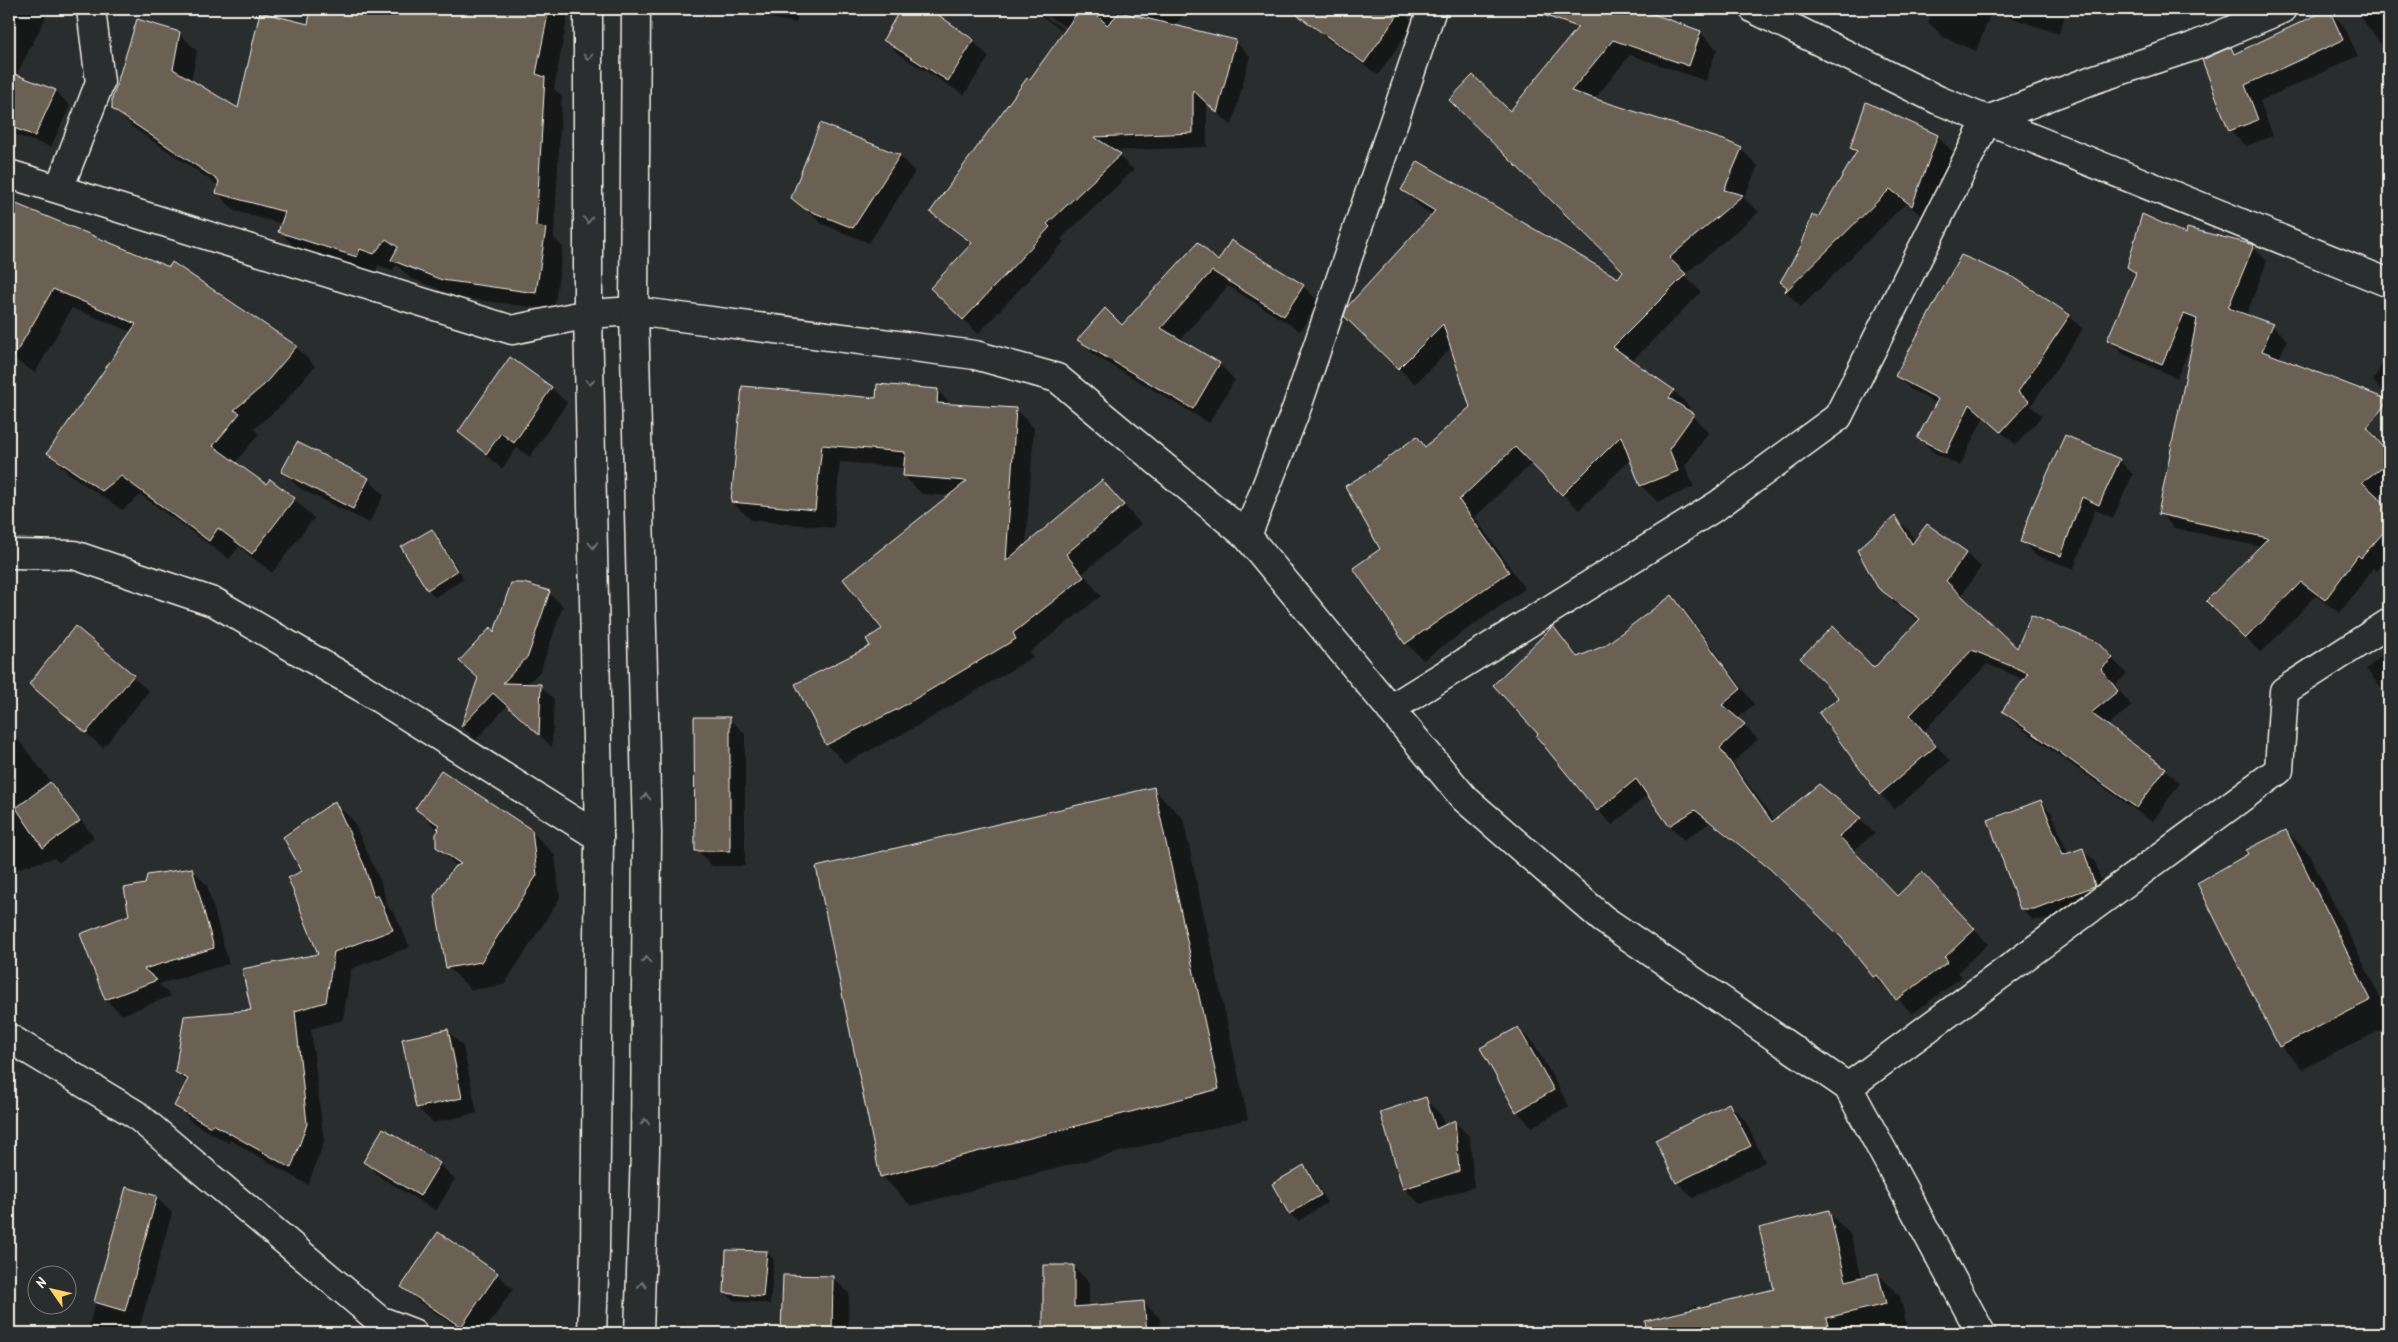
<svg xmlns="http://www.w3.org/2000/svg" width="2398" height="1342" viewBox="0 0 2398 1342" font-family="Kalam,sans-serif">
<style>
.shadow{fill:#0007;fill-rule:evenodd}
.building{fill:#6a6052;stroke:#f4f1e8}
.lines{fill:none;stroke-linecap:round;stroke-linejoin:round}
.street-casing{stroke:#f4f1e8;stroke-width:31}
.secondary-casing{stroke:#f4f1e8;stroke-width:31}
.street{stroke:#2a2d2e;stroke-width:28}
.secondary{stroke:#2a2d2e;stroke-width:28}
.oneway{stroke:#71726f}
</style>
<rect width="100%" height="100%" fill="#2a2d2e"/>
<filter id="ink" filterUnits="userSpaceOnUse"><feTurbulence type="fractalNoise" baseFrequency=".02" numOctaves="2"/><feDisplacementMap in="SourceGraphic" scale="10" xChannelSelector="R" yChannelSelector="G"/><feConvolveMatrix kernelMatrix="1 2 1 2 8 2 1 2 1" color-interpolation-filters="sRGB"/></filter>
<g filter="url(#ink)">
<path class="shadow" d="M9 9H50L16 76 56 91 70 106 51 147 9 133Z
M312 9H569L554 89 562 96 554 238 563 247 554 310 461 298 410 278 397 265 392 271 378 265 375 274 297 250 280 232 282 224 235 211 217 193 219 186 132 127 114 109 179 33 197 51 191 82 239 110 309 25Z
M741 9H799L796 23 745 13Z
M901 9H928L973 41 989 57 964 95 900 55 884 40Z
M1029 9H1033L1070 33 1072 31 1037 9H1191L1173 26 1235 41 1250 56 1232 126 1207 103V147L1113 151 1134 170 1061 239 1064 242 978 334 946 302 972 245 947 226 932 211 1065 32Z
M1319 9H1399L1414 23 1378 75 1322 35 1309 22Z
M1595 9H1668L1660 18 1700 32 1717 49 1706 81 1630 55 1594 100 1741 149 1758 166 1744 198 1759 212 1684 275 1701 292 1631 362 1674 391 1690 407 1687 411 1709 432 1685 466 1694 487 1658 502 1641 486 1631 459 1579 510 1532 463 1475 517 1525 589 1423 660 1406 643 1355 568 1382 549 1372 471 1417 437 1427 448 1471 407 1452 347 1415 384 1346 316 1433 215 1419 206 1403 190 1618 280 1625 271 1510 113ZM1737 155H1740L1723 196 1720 195Z
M1933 9H2067L2059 34 1992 11 1976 51 1943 37 1928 22Z
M2363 9H2389V55L2357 13Z
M2329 11 2344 26 2358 56 2260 101 2273 136 2246 146 2230 130 2231 49 2236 54Z
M821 124 900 156 915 172 869 243 822 224 792 197Z
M1937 136 1953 152 1928 221 1906 203 1801 307 1786 292 1819 219 1857 153 1852 148Z
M9 202 169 268 296 347 315 366 283 404 254 429 259 434 235 463 266 486 294 499 314 518 272 573 239 547 229 559 141 495 122 510 68 473 49 453 132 332 72 308 35 373 9 356Z
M2186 235 2253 247 2267 261 2246 316 2272 325 2287 340 2279 359 2341 392 2389 452V487L2376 497 2389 508V557L2376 571 2373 568 2340 613 2316 596 2261 653 2208 601 2261 547 2174 528 2160 513 2193 341 2177 378 2123 354 2108 339 2137 275 2128 267Z
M1218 262 1303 286 1319 302 1300 331 1228 286 1179 341 1219 364 1235 380 1209 423 1094 355 1079 339 1122 327Z
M2069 316 2083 329 2031 406 2042 416 2016 445 1984 416 1960 466 1933 452 1919 438 1937 404 1910 389 1896 375Z
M2389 350V397L2373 381Z
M552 388 567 403 530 457 517 448 502 469 459 432Z
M938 391 952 405 1015 409 1034 428 1026 546 1102 481 1141 524 1083 573 1101 596 1030 652 1033 657 916 727 845 763 827 745 872 647 883 630 950 496 922 494 904 476 905 468 840 462 834 528 751 520 732 502 877 399Z
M2119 460 2133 474 2113 518 2095 510 2074 569 2035 555 2022 541Z
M283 472 368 479 384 495 369 523 299 488Z
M1895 518 1910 532 1915 542 1966 553 1981 567 1960 597 2018 650 2098 644 2127 674 2115 685 2132 706 2107 726 2165 769 2180 783 2152 822 2018 726 2003 711 2025 680 1987 664 1924 731 1950 761 1895 809 1880 794 1821 714 1874 669 1919 621 1894 603 1879 587Z
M432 530 439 538 464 579 435 597 428 589Z
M549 593 563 606 541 670 527 685 540 686 554 699 552 747 508 705 476 740 463 727 479 679 491 628 495 633Z
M1672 597 1686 611 1754 704 1737 719 1758 739 1733 763 1775 821 1819 785 1875 833 1852 852 1897 898 1936 888 1988 944 1958 972 1962 977 1912 1014 1890 990 1889 991 1874 977 1845 940 1786 883 1710 823 1684 840 1670 826 1648 795 1612 825 1598 810 1553 628 1579 658 1604 647Z
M75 628 149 691 103 748 31 684Z
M2389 649V697L2366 669Z
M729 718 745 734V866H712L697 850Z
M9 728 94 837 59 863 54 858 9 871Z
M2389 758V772L2381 762Z
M1153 789 1183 818 1248 1119 911 1206 882 1176Z
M2041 802 2052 813 2068 854 2083 850 2095 861 2106 897 2046 920H2033L2021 908Z
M335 803 353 820 381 883 388 907 395 914 410 947 351 969 343 1020 311 1029 324 1142 308 1185 230 1140 229 1143 193 1123 175 1105 188 1083 177 1072 320 955 304 871Z
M417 809 531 831 555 855 560 898 504 985 471 990 448 967 457 867 437 846 439 831Z
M2286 831 2309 854 2389 1015V1026L2303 1069 2280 1046Z
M191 869 207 885 229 964 159 984 171 996 122 1015 106 1000 82 934 130 915 146 885Z
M1518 1028 1534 1044 1569 1106 1532 1127 1517 1111Z
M448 1031 463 1046 477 1113 433 1123 417 1107Z
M1425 1099 1441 1115 1445 1126 1455 1122 1470 1137 1474 1187 1420 1204 1404 1188Z
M1729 1104 1745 1120 1765 1162 1693 1198 1677 1182Z
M365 1161 439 1164 455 1179 436 1211 380 1177Z
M1303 1167 1311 1174 1327 1203 1298 1221 1290 1214 1273 1184Z
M127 1189 156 1197 172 1213 138 1333H87Z
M1828 1212 1850 1234 1862 1278 1878 1274 1900 1296 1907 1326 1877 1333H1654L1650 1323 1695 1306 1699 1309 1775 1290Z
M766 1252 774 1260 770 1304 733 1300 725 1292Z
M1044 1266H1073L1089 1282V1307L1144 1303 1160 1318 1161 1333H1044Z
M497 1274 513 1289 483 1333H465L419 1302 403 1286Z
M784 1277 833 1278 849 1293 848 1333H782Z"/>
<path class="building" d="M311 9H549L536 74 545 77 536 226 546 228 536 293 442 280 391 260 398 247 386 239 374 254 360 249 357 257 278 232 285 212 216 193 219 181 112 109V99L137 19 180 32 173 69 238 108 260 12 308 24Z
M900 9H930L974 40 948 81 883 40Z
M1080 9H1091L1107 25 1120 12 1236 40 1217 113 1193 90V133L1094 137 1121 154 1047 224 1050 227 963 320 930 288 972 243 930 212 1027 78 1030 79Z
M1289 9H1402L1364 63Z
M1540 9H1639L1701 31 1689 66 1613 40 1571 91 1724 140 1742 148 1724 190 1743 195 1669 258 1686 274 1613 347 1674 390 1669 398 1694 414 1669 449 1678 471 1640 486 1621 436 1562 495 1515 447 1459 500 1509 572 1405 644 1353 568 1380 549 1345 486 1372 470 1417 436 1425 447 1470 407 1443 324 1398 369 1344 316 1347 307 1435 211 1401 190 1418 161 1618 278 1623 271 1449 100 1473 75 1510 111 1578 27 1540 14Z
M2329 9 2343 40 2245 85 2258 120 2229 131 2202 60 2231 47 2234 54Z
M9 72 56 90 35 136 9 126Z
M1866 102 1938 135 1912 206 1890 189 1785 292 1787 287 1780 282 1801 246 1812 215 1818 217 1857 151 1850 148Z
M820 123 900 155 853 228 805 209 791 198Z
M9 201 169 267 172 262 297 346 264 385 234 410 240 413 213 446 266 484 270 479 295 498 252 554 218 528 209 541 121 476 102 491 47 453 136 324 53 289 9 365Z
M2142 214 2186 234 2187 228 2254 245 2228 308 2273 324 2262 351 2389 400 2367 427 2389 454V462L2362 482 2389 507V526L2361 558 2358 555 2325 600 2301 582 2245 639 2206 601 2268 538 2158 514 2197 319 2184 314 2162 364 2107 340 2136 273 2127 267Z
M1231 240 1304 285 1284 316 1212 271 1161 328 1220 363 1193 409 1077 340 1105 308 1122 325 1198 242 1218 261Z
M1961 255 2015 278 2070 315 2018 392 2029 401 2001 432 1970 404 1946 453 1917 438 1938 399 1895 376Z
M510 357 552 387 514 443 501 433 486 454 458 432Z
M877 384 938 389 937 403 1016 408 1006 561 1102 480 1124 505 1066 554 1084 577 1013 633 1016 639 898 709 826 745 795 684 870 646 866 639 882 629 843 579 967 481 903 476 905 452 822 445 815 510 731 502 742 386 876 398Z
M2065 435 2120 459 2099 505 2082 497 2061 556 2020 542 2033 505Z
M297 442 369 478 353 509 281 472Z
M1895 516 1912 544 1927 524 1967 552 1946 581 2017 648 2031 615 2099 643 2113 658 2101 669 2118 691 2091 713 2166 768 2137 808 2002 711 2028 673 1972 650 1910 715 1936 746 1879 795 1819 713 1839 698 1800 658 1833 626 1874 668 1920 619 1878 588 1857 550Z
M432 529 457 571 427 590 401 547Z
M511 583H524L550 591 528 656 503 683 541 684 539 735 493 693 461 727 478 678 459 661 491 627 494 632Z
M1672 595 1741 689 1722 705 1745 724 1720 748 1772 822 1819 784 1861 818 1839 836 1897 896 1922 872 1975 929 1945 957 1948 962 1896 1000 1877 975 1873 977 1842 938 1770 869 1695 810 1669 826 1636 779 1597 811 1536 736 1538 734 1493 685 1553 626 1577 657 1604 646Z
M75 626 134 675 86 733 29 684Z
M694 717H730V851H695Z
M441 770 532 830 537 875 481 962 446 968 434 896 454 867 461 864 436 847V834L439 830 437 828 439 825 415 809Z
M50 782 80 821 43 848 16 808Z
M1154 787 1219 1089 880 1177 816 867Z
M2041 800 2063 855 2083 848 2095 886 2034 909H2020L1988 820Z
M335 801 364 865 374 897 378 895 393 930 334 952 326 1002 295 1011 307 1124 291 1168 213 1124 211 1127 174 1106 188 1079 175 1072 184 1016 251 1010 242 969 318 954 288 878 302 871 283 837Z
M2286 830 2371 1000 2279 1047 2197 883 2248 854 2246 850Z
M192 868 214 948 144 969 157 980 105 1000 80 934 129 915 124 888 145 884 147 875Z
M1518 1027 1554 1090 1516 1112 1480 1048Z
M448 1029 462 1098 416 1108 402 1039Z
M1426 1097 1436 1129 1455 1120 1459 1171 1403 1189 1380 1112Z
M1729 1103 1751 1146 1676 1183 1655 1140Z
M383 1128 440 1163 420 1196 363 1162Z
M1304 1165 1321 1195 1289 1214 1272 1184Z
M126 1187 157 1196 125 1311 94 1302Z
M1829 1210 1846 1281 1878 1273 1886 1304 1826 1318 1830 1333H1647L1645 1321 1774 1289 1759 1228Z
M438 1232 498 1273 461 1327 401 1287Z
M726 1250 767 1251 763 1297 724 1293Z
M1043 1265H1074V1307L1144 1301 1147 1333H1043Z
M783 1275 833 1276 832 1333H781Z"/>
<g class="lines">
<defs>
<path id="street" d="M1754 9 1938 100 2389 283
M9 174 512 330 588 314 634 311 975 355 1057 378 1247 536 1297 407 1432 9
M59 189 100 82 91 9
M1247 536 1464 798 1603 919 1848 1087
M9 554 74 555 216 603 361 687 599 837
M1390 709 1718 505 1838 417 1987 120 2095 79 2192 47 2282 9
M9 1038 135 1114 379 1320 413 1333
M1981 1333 1848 1087 2279 770 2284 691 2389 623"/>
<path id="secondary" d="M588 9V314L599 837 595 1251 592 1333
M636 9 634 311 647 833 645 1152 639 1333"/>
</defs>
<use href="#street" class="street-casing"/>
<use href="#secondary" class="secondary-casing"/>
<use href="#street" class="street"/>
<use href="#secondary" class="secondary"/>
</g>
<defs><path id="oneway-chevron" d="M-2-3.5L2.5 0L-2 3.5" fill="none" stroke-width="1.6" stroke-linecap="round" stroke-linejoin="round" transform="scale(1.25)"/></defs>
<g class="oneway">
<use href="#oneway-chevron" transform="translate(588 57) rotate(90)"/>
<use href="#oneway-chevron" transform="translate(588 220) rotate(90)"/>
<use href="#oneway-chevron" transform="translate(590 382) rotate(89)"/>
<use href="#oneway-chevron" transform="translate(593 545) rotate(89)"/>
<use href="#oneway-chevron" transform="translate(646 797) rotate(-91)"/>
<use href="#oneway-chevron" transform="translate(646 960) rotate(-90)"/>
<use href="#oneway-chevron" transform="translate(645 1122) rotate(-90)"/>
<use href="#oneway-chevron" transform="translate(642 1285) rotate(-89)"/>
</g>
</g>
<rect width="2398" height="1342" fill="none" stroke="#2a2d2e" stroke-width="30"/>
<rect x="15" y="15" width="2368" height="1312" fill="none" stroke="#f4f1e8" stroke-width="2" filter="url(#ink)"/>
<g transform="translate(52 1290) rotate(304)"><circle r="24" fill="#2a2d2e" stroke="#7b7b78"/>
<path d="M0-4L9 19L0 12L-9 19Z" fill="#ffd166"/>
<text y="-8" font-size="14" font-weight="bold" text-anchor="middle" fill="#f4f1e8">N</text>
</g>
</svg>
